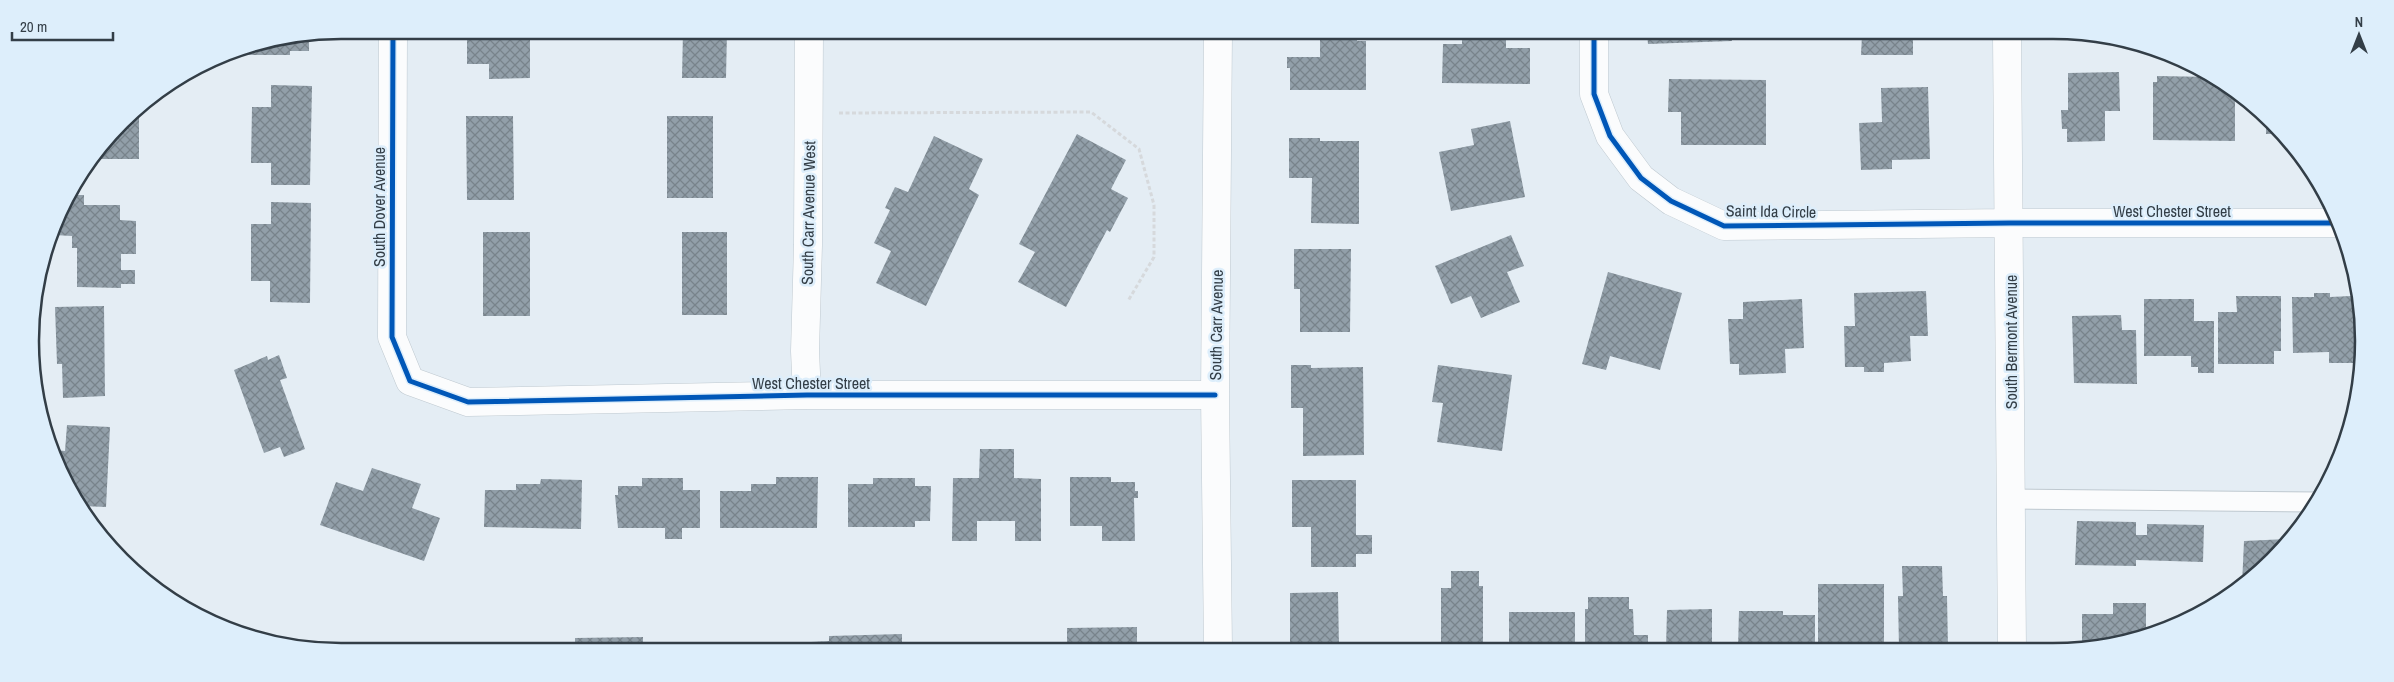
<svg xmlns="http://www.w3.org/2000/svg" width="2394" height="682" viewBox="0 0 2394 682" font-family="'Archivo Narrow',sans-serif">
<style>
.building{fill:url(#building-cross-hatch)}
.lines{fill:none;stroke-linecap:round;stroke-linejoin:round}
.lane-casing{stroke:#bfc9d0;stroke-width:21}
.street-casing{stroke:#bfc9d0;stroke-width:29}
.path{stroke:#d6d9dc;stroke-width:3;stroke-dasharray:4 2.5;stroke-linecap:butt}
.lane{stroke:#fbfcfd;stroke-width:19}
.street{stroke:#fbfcfd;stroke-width:28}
.cycleway-casing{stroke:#ddeefb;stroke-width:8}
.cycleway{stroke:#0057b8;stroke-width:5}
.labels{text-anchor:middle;stroke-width:5;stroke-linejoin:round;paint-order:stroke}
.street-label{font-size:16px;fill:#333e47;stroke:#ddeefb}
.rim{fill:none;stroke:#333e47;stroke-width:2.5}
</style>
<defs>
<pattern id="building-cross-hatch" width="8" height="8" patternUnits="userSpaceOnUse" patternTransform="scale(1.25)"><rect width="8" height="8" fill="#929fa9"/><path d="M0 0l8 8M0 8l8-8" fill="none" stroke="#78838b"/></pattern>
</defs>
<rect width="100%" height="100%" fill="#e4edf4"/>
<path class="building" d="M467 30 530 31V78L489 79V64H467Z
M683 31H727L726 78H682Z
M1462 34H1506V48H1530V84L1442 83 1443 44H1462Z
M1647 34 1732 35V41L1648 44Z
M1862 35H1913V55H1861Z
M309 36V51H290V55H225Z
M1348 37H1357V41H1366V90H1290V68H1287V57H1320V40H1348Z
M2119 72 2120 111H2105V141L2067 142V129H2062L2061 110H2068V73Z
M2157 76 2212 77 2226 82 2235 92V141L2153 140V82H2157Z
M1669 79 1766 80V145H1681V112H1668Z
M271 85 312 86 310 185H271V163H251L252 107H271Z
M1928 87 1930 159 1892 160V169L1861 170 1859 123 1882 122 1881 88Z
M139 105V159H96L136 107Z
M466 116H513L514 200H467Z
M667 116H713V198H667Z
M1510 121 1525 197 1451 211 1439 152 1474 145 1471 129Z
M2266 123 2277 134H2266Z
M1077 134 1126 160 1111 189 1128 198 1110 232 1107 230 1066 307 1018 282 1035 252 1019 244Z
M934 136 983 159 969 189 979 195 926 306 876 283 891 251 874 243 890 210 885 208 895 187 908 192Z
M1289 138H1320V141H1359V224L1311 223 1312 178H1289Z
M68 195H84V205H120V220L136 221V254H121V270H135V284H121V288L77 287V248H72V236L54 235 62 203Z
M271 202 311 203 310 303 270 302V281H251V224H271Z
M483 232H530V316H483Z
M682 232H727V315H682Z
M1511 235 1524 266 1507 272 1520 302 1481 318 1471 296 1451 304 1435 266Z
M1294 249H1351L1350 332H1300V289H1294Z
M1608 272 1682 293 1660 370 1610 356 1606 370 1582 364Z
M1926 291 1928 336H1910L1911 361 1884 363V372H1864V367H1845L1844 326H1855L1854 293Z
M2314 293H2330V297L2351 296V299H2358V363H2329V352L2293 353 2292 297H2314Z
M2236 296H2281V351H2274V364H2218V312H2237Z
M1802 299 1804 348 1785 349 1786 373 1739 375V364H1730L1728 319H1743V302Z
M2144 299H2194V321H2214V373H2198V367H2191V356H2144Z
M104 306 105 396 63 398 62 364H57L55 307Z
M2121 315 2122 330H2136L2137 384 2074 383 2072 316Z
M279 355 287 378 280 380 305 449 284 457 280 447 264 453 234 370 267 356 268 360Z
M1291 365H1311V368L1363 367 1364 455 1303 456V408H1291Z
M1438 365 1512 375 1502 451 1437 442 1443 403 1432 402Z
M67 425 110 427 106 507 82 506 55 450 65 451Z
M980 449H1014V478L1041 479V541H1015V521H977V541H952L953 478H979Z
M372 468 421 484 412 508 440 518 424 561 320 525 336 482 363 491Z
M776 477H818L817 528H720V491H751V484H776Z
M1070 477H1111V482H1135V491H1138V498H1134L1135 541H1102V526H1070Z
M642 478H683V490H700V528H682V539H665V528H618L615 495H618V486H642Z
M873 478H915V486H931L930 521H915V527H848V484H873Z
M541 479 582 480 581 529 484 527 485 490H516V484H540Z
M1292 480H1356V535H1372V554H1356V567H1311V527H1292Z
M2077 521 2136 522V535H2147V524L2204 525 2203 562 2136 560V566L2075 565Z
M2287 539 2258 575 2242 585 2244 541Z
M1902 566H1942L1943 596H1947L1948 649H1899L1898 596H1903Z
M1451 571H1479V586H1483V648H1441V588H1451Z
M1818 584H1884V649H1818Z
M1338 592 1339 648H1290V593Z
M1588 597H1629V609H1633L1634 635H1648V649L1585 648V609H1588Z
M2113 603H2146V628H2163L2093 649H2082V614H2113Z
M1712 609V649H1666L1667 610Z
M1739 611H1783V615H1815V649H1738Z
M1509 612H1575V648H1509Z
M1137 627V648H1067V628Z
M902 634V647H811V642L829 641V636Z
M643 637V647H575V638Z
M963 645H1013V647H963Z"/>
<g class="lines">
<defs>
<path id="lane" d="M2012 499 2318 502"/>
<path id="street" d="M393 30 392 337 410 381 468 402 807 395H1215
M1594 34V94L1610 136 1641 178 1671 201 1724 226 2010 223H2334
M2007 36 2012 649
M807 395 805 351 808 245 809 32
M1218 648 1215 395 1218 33"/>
</defs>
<use href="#lane" class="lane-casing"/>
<use href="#street" class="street-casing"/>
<path class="path" d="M839 113 1091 112 1139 149 1154 205V257L1128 301"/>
<use href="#lane" class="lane"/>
<use href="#street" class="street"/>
<defs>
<path id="cycleway" d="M393 30 392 337 410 381 468 402 807 395H1215
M1594 34V94L1610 136 1641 178 1671 201 1724 226 2010 223H2334"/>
</defs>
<use href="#cycleway" class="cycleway-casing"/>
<use href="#cycleway" class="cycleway"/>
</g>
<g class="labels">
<g class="street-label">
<text transform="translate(379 207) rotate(-90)" y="6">South Dover Avenue</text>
<text transform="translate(1771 211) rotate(1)" y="6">Saint Ida Circle</text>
<text x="2172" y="217">West Chester Street</text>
<text transform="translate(808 213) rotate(-89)" y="6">South Carr Avenue West</text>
<text transform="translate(1216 325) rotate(-89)" y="6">South Carr Avenue</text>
<text transform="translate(2011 342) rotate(-90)" y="6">South Bermont Avenue</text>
<text x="811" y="389">West Chester Street</text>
</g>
</g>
<path d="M0 0H2394V682H0ZM341 39H2053A302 302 0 0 1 2355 341V341A302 302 0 0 1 2053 643H341A302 302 0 0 1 39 341V341A302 302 0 0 1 341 39Z" fill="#ddeefb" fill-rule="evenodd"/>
<path class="rim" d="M341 39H2053A302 302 0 0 1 2355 341V341A302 302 0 0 1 2053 643H341A302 302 0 0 1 39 341V341A302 302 0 0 1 341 39Z"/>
<g transform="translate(2359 35)" stroke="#ddeefb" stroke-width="4" paint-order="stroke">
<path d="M0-4L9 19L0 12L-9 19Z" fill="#333e47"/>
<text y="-8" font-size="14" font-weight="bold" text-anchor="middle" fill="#333e47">N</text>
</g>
<path d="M12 32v8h101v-8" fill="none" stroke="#333e47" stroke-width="2.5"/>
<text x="20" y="32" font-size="15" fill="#333e47" stroke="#ddeefb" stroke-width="4" paint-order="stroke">20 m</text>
</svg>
